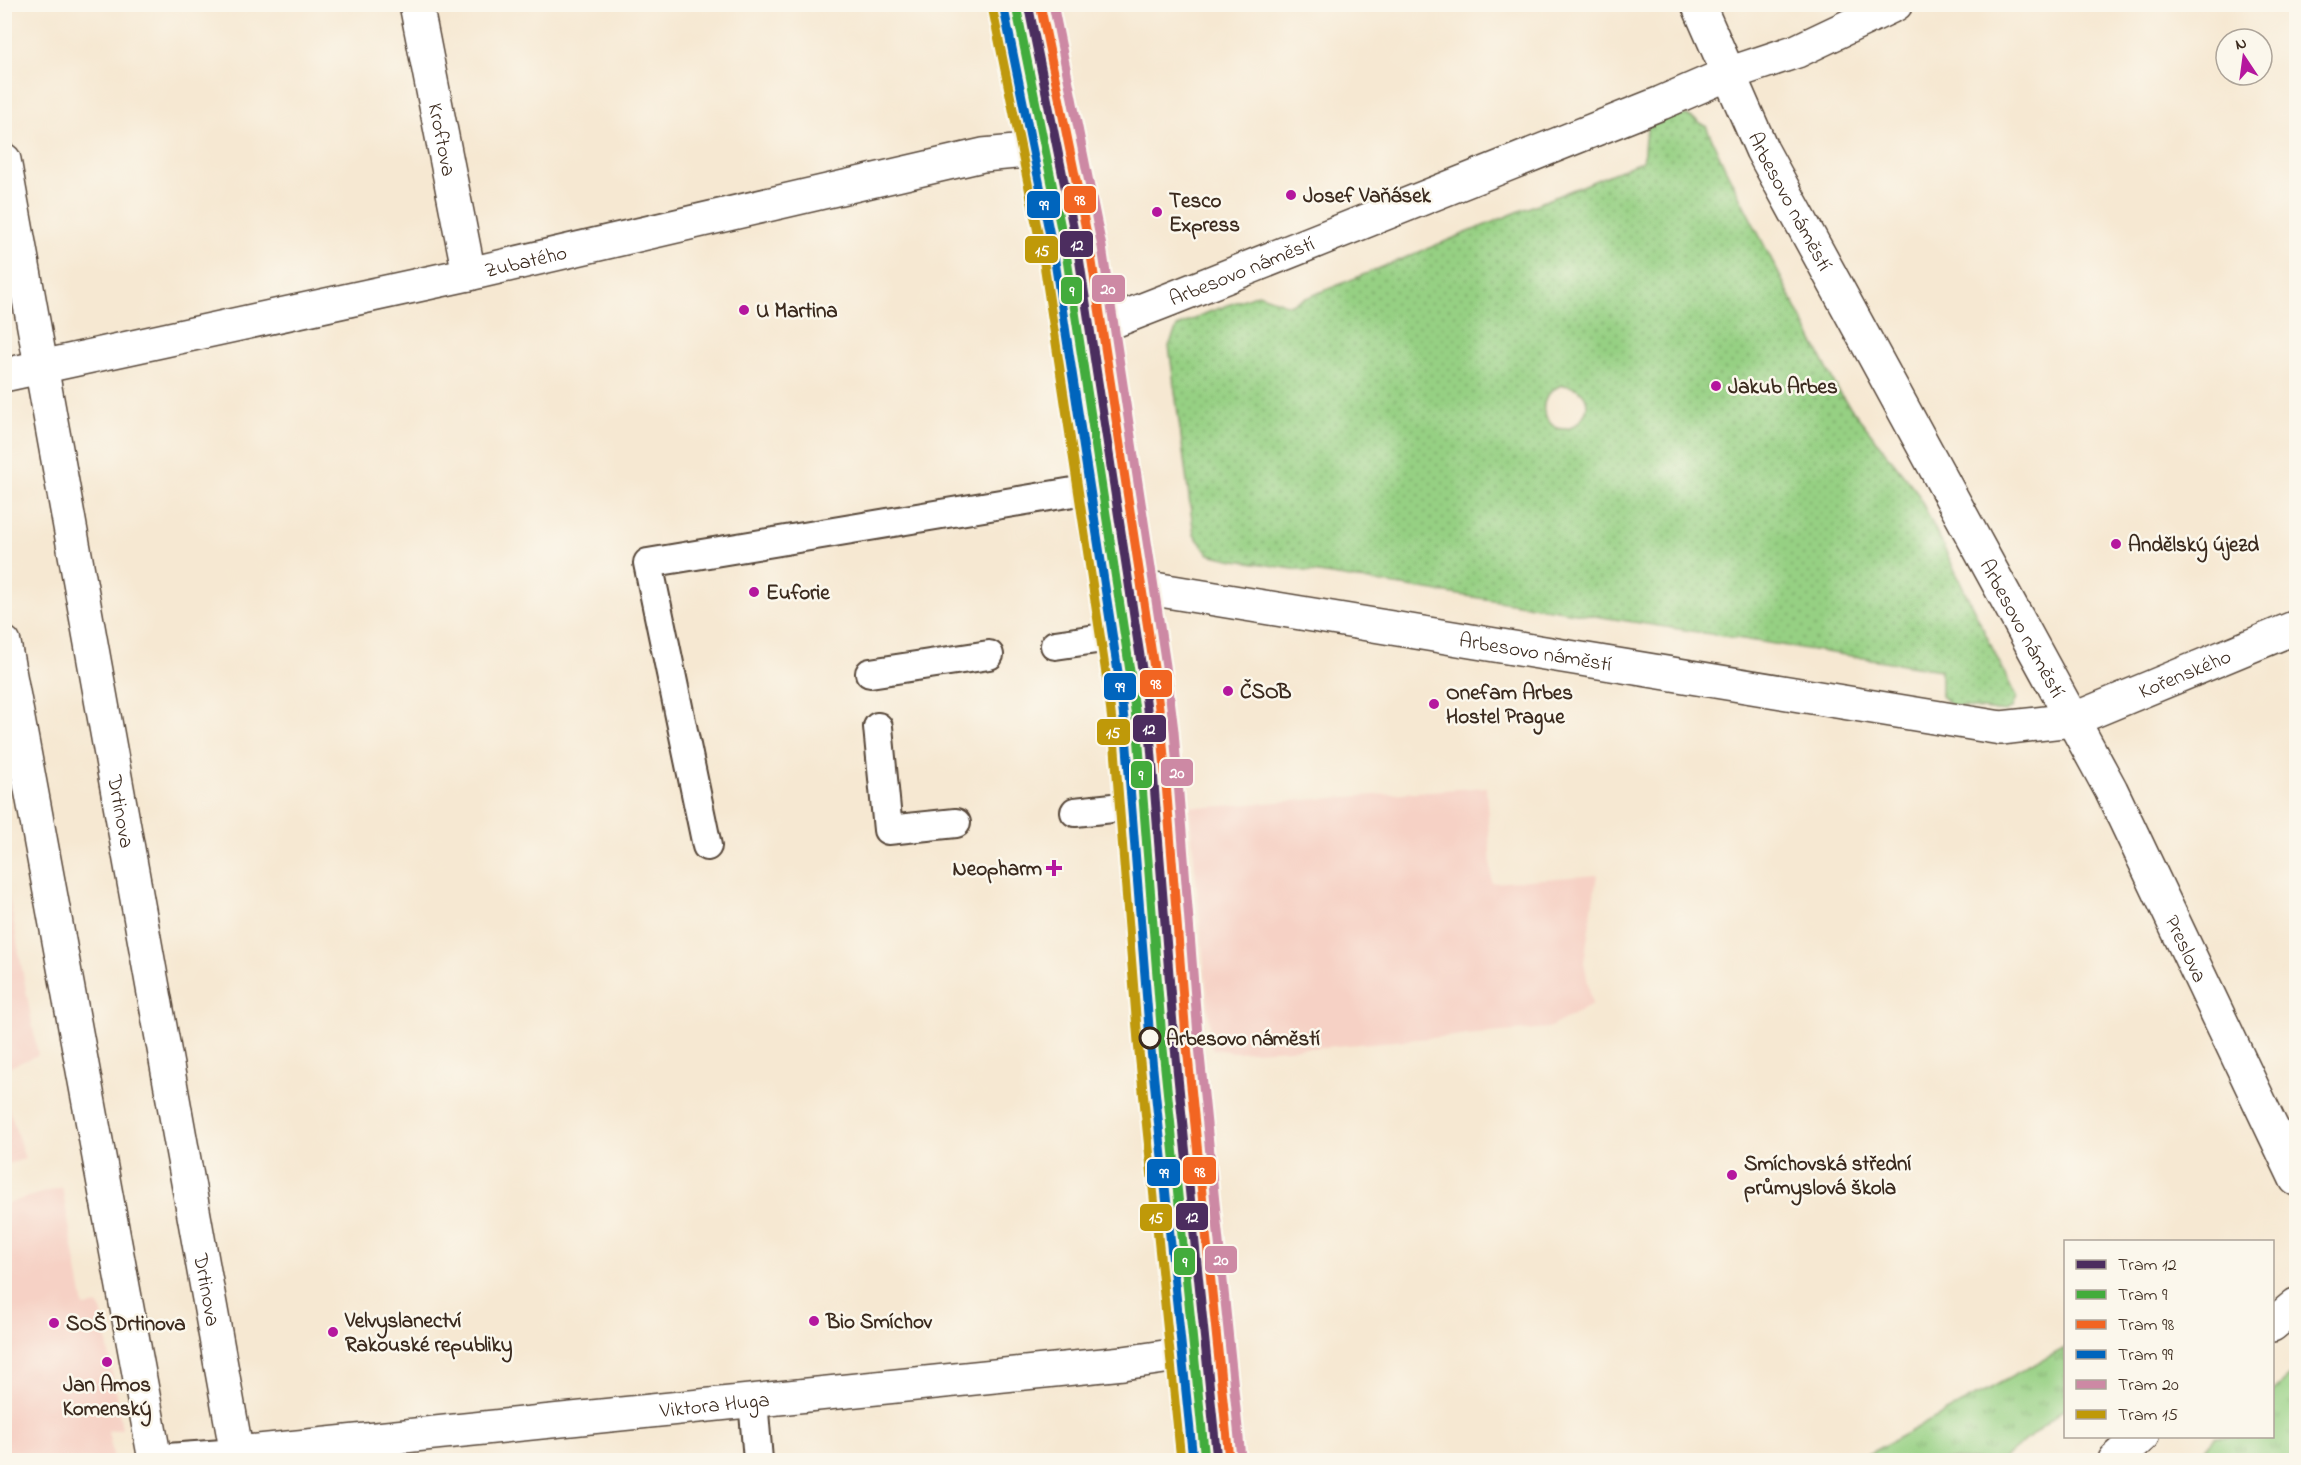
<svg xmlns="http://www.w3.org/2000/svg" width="2301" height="1465" viewBox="0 0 2301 1465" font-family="'Indie Flower',sans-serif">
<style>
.built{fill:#f6d1c5}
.grass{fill:url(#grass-tufts);stroke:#687d50;stroke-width:1.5}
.park{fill:url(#park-dots);stroke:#687d50;stroke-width:1.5;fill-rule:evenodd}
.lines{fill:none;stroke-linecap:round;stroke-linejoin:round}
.lane-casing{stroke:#574639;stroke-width:32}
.street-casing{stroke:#574639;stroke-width:36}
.secondary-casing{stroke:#574639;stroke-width:36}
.lane{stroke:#fff;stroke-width:28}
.street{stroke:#fff;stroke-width:33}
.secondary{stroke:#fff;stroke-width:33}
.tram-1-casing{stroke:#fbf7ec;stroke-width:14}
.tram-2-casing{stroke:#fbf7ec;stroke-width:14}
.tram-3-casing{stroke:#fbf7ec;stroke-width:14}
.tram-4-casing{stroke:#fbf7ec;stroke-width:14}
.tram-5-casing{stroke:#fbf7ec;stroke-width:14}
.tram-6-casing{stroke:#fbf7ec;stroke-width:14}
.tram-1{stroke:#4c2d5f;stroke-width:9}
.tram-2{stroke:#43ac3c;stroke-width:9}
.tram-3{stroke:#f26522;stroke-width:9}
.tram-4{stroke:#0065bd;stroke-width:9}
.tram-5{stroke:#cd89a4;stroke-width:9}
.tram-6{stroke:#bf9909;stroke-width:9}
.poi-dot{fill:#b5179e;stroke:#fbf7ec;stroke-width:2}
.stop-dot{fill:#fbf7ec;stroke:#3b2a1e;stroke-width:3}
.labels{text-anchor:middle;stroke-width:5;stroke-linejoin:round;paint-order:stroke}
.street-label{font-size:21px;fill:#3b2a1e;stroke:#fbf7ec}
.poi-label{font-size:21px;font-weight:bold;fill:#3b2a1e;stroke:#fbf7ec;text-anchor:start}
.stop-label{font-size:21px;font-weight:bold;fill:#3b2a1e;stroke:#fbf7ec;text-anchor:start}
.line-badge{stroke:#fbf7ec;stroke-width:2}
.badge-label{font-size:16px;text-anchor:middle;font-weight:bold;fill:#fff}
</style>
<defs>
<pattern id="grass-tufts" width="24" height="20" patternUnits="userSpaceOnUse" patternTransform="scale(1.5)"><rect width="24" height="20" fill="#96d083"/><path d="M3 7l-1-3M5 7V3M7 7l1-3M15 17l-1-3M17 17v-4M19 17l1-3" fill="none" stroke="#7ca96b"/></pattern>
<pattern id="park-dots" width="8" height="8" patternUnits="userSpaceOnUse" patternTransform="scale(1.5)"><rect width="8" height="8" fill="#96d083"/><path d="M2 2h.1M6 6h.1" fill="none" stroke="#7ca96b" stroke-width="1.8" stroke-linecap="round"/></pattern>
</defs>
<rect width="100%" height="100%" fill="#fbf7ec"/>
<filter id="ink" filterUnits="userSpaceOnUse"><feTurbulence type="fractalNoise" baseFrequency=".0167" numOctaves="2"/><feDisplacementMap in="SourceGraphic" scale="12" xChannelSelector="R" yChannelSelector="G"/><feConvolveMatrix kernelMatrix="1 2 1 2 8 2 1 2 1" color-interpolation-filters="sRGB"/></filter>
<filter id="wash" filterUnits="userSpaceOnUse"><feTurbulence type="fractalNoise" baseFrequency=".008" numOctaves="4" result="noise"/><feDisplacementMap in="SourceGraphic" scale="24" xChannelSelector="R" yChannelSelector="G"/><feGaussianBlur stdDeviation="1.35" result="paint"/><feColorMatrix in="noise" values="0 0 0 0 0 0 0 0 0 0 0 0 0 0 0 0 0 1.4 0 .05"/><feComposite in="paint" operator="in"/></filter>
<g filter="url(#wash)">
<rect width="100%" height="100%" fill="#f6e8d2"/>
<path class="built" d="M1486 787 1492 883 1597 875 1584 962 1592 1005 1548 1028 1324 1047 1234 1052 1212 1049 1189 806 1209 807Z
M4 871 38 1055 5 1069H4Z
M4 1093 25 1159 5 1165H4Z
M62 1187 84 1307 98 1305 101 1308 122 1429 108 1431 114 1460H5V1204Z"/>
<path class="grass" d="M2065 1348V1408L2002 1460H1857Z
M2296 1371V1460H2199L2201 1453 2215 1437 2272 1436 2273 1391Z"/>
<path class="park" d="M1687 115 1706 126 1725 168 1840 394 1917 492 2016 697 2012 708 2005 712 1951 705 1941 696V670L1229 559 1209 554 1194 535 1169 346 1177 327 1209 312 1258 294 1289 305 1643 161 1645 138 1649 124 1668 117ZM1562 385C1615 390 1570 453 1547 419 1538 405 1548 390 1562 385Z"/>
</g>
<g filter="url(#ink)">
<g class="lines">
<defs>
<path id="lane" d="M1055 645 1124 635
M870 673 989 655
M878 727 888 830 956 823
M1075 812 1141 805
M707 846 648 563 1103 487
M753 1400 758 1460
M154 1459 237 1453"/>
<g id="street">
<path id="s1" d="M416 4 469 274"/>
<path d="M1017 4C1063 225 1101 447 1129 671L1203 1460"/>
<path id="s2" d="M4 160 238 1460"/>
<path id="s3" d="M1079 332 1091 330 1168 300 1661 103 1728 74 1797 51 1896 4"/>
<path id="s4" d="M4 375 469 274 983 155 1047 149"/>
<path id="s5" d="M1118 585H1130L2001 728 2072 720 2296 627"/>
<path d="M4 643 155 1460"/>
<path id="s6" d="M237 1453 1123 1363 1192 1353"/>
</g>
<g id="secondary">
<path id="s7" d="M1698 4 1762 150 2111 790 2296 1179"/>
<path d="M2272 1325 2296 1305"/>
<path d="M2115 1460 2142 1436"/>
</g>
</defs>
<use href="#lane" class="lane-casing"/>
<use href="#street" class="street-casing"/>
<use href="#secondary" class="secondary-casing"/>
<use href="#lane" class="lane"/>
<use href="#street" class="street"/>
<use href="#secondary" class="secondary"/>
<defs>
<path id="tram-1" d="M1028 4 1078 251 1142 669 1150 733 1174 1038 1217 1460"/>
<path id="tram-2" d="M1016 6 1066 253 1130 671 1138 734 1162 1039 1205 1460"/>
<path id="tram-3" d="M1040 4 1090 249 1154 668 1162 732 1186 1037 1229 1459"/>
<path id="tram-4" d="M1004 9 1054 255 1118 672 1126 735 1150 1040 1193 1460"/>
<path id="tram-5" d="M1053 4 1102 247 1166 666 1174 731 1198 1036 1241 1458"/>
<path id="tram-6" d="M993 11 1043 257 1106 674 1114 737 1138 1042 1181 1460"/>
</defs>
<use href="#tram-1" class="tram-1-casing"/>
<use href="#tram-2" class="tram-2-casing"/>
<use href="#tram-3" class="tram-3-casing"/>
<use href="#tram-4" class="tram-4-casing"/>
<use href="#tram-5" class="tram-5-casing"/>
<use href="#tram-6" class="tram-6-casing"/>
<use href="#tram-1" class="tram-1"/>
<use href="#tram-2" class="tram-2"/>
<use href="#tram-3" class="tram-3"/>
<use href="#tram-4" class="tram-4"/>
<use href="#tram-5" class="tram-5"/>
<use href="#tram-6" class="tram-6"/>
</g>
</g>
<g class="poi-dot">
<circle cx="1291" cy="195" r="6"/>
<circle cx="1157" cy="212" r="6"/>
<circle cx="744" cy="310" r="6"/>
<circle cx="1716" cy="386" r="6"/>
<circle cx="2116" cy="544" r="6"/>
<circle cx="754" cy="592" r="6"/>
<circle cx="1228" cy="691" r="6"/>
<circle cx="1434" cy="704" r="6"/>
<path d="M1051 859h6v6h6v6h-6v6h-6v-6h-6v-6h6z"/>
<circle cx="1732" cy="1175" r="6"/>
<circle cx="814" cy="1321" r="6"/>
<circle cx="54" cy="1323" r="6"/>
<circle cx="333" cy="1332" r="6"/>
<circle cx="107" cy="1362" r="6"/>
</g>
<circle class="stop-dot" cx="1150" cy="1038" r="10"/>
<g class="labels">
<g class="street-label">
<text dy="7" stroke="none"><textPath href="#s1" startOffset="138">Kroftova</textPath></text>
<text dy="7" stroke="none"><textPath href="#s7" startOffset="218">Arbesovo náměstí</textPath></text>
<text dy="7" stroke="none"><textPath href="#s4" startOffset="534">Zubatého</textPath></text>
<text dy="7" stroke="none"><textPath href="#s3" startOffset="174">Arbesovo náměstí</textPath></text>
<text dy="7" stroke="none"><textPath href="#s7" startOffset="704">Arbesovo náměstí</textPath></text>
<text dy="7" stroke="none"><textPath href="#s5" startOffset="423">Arbesovo náměstí</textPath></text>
<text dy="7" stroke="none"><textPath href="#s5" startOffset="1088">Kořenského</textPath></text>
<text dy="7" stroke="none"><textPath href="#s2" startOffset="662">Drtinova</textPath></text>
<text dy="7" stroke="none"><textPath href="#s7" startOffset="1064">Preslova</textPath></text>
<text dy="7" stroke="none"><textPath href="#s2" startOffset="1148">Drtinova</textPath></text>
<text dy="7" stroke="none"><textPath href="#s6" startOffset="480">Viktora Huga</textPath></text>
</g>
<g class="poi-label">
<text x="1303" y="202">Josef Vaňásek</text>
<text x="1169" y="207">Tesco<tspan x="1169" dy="24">Express</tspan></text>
<text x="756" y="317">U Martina</text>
<text x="1728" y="393">Jakub Arbes</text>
<text x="2128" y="551">Andělský újezd</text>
<text x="766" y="599">Euforie</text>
<text x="1240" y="698">ČSOB</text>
<text x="1446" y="699">Onefam Arbes<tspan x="1446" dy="24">Hostel Prague</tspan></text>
<text x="1042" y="875" text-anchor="end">Neopharm</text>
<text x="1744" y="1170">Smíchovská střední<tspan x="1744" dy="24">průmyslová škola</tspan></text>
<text x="345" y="1327">Velvyslanectví<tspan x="345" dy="24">Rakouské republiky</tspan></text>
<text x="826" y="1328">Bio Smíchov</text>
<text x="66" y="1330">SOŠ Drtinova</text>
<text x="107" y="1391" text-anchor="middle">Jan Amos<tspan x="107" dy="24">Komenský</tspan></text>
</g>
<g class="stop-label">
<text x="1166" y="1045">Arbesovo náměstí</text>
</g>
</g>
<g class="line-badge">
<rect x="1063" y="185" width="34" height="29" rx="6" fill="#f26522"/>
<rect x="1026" y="190" width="35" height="29" rx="6" fill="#0065bd"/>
<rect x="1059" y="230" width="35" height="28" rx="6" fill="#4c2d5f"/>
<rect x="1024" y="235" width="35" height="29" rx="6" fill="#bf9909"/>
<rect x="1091" y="274" width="35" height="29" rx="6" fill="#cd89a4"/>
<rect x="1060" y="276" width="23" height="29" rx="6" fill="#43ac3c"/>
<rect x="1139" y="669" width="34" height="29" rx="6" fill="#f26522"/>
<rect x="1103" y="672" width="34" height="29" rx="6" fill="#0065bd"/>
<rect x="1132" y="714" width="35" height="29" rx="6" fill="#4c2d5f"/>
<rect x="1096" y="718" width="35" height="28" rx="6" fill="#bf9909"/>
<rect x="1160" y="758" width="34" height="29" rx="6" fill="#cd89a4"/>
<rect x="1130" y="760" width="23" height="29" rx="6" fill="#43ac3c"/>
<rect x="1182" y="1156" width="35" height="29" rx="6" fill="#f26522"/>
<rect x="1146" y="1158" width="35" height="29" rx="6" fill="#0065bd"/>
<rect x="1175" y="1202" width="34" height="29" rx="6" fill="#4c2d5f"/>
<rect x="1139" y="1203" width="34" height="29" rx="6" fill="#bf9909"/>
<rect x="1204" y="1245" width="34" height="29" rx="6" fill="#cd89a4"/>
<rect x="1173" y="1247" width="23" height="29" rx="6" fill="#43ac3c"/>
</g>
<g class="badge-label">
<text x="1080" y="205">98</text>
<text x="1044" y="210">99</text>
<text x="1077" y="250">12</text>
<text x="1042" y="256">15</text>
<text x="1108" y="294">20</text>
<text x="1072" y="296">9</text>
<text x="1156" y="689">98</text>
<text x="1120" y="692">99</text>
<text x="1149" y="734">12</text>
<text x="1113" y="738">15</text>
<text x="1177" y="778">20</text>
<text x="1141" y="780">9</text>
<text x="1200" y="1177">98</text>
<text x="1164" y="1178">99</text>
<text x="1192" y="1222">12</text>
<text x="1156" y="1223">15</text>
<text x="1221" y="1265">20</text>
<text x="1185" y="1267">9</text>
</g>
<rect width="2301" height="1465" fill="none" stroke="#fbf7ec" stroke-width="24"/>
<rect x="2064" y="1240" width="210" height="198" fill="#fbf7ec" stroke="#aea59a" stroke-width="1.5"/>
<rect x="2076" y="1260" width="30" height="9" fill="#4c2d5f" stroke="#aea59a" stroke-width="1.5"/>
<text x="2118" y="1270" font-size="18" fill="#3b2a1e">Tram 12</text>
<rect x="2076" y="1290" width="30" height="9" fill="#43ac3c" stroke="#aea59a" stroke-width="1.5"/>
<text x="2118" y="1300" font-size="18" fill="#3b2a1e">Tram 9</text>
<rect x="2076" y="1320" width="30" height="9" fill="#f26522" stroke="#aea59a" stroke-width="1.5"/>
<text x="2118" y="1330" font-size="18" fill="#3b2a1e">Tram 98</text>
<rect x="2076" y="1350" width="30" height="9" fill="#0065bd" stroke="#aea59a" stroke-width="1.5"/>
<text x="2118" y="1360" font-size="18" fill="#3b2a1e">Tram 99</text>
<rect x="2076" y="1380" width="30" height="9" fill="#cd89a4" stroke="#aea59a" stroke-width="1.5"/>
<text x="2118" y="1390" font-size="18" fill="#3b2a1e">Tram 20</text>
<rect x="2076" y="1410" width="30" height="9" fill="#bf9909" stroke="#aea59a" stroke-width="1.5"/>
<text x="2118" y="1420" font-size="18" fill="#3b2a1e">Tram 15</text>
<g transform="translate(2244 57) rotate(347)"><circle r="28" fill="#fbf7ec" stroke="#aea59a" stroke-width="1.5"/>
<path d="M0-4.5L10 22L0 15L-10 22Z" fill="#b5179e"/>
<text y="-9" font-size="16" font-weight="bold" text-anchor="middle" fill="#3b2a1e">N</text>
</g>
</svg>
